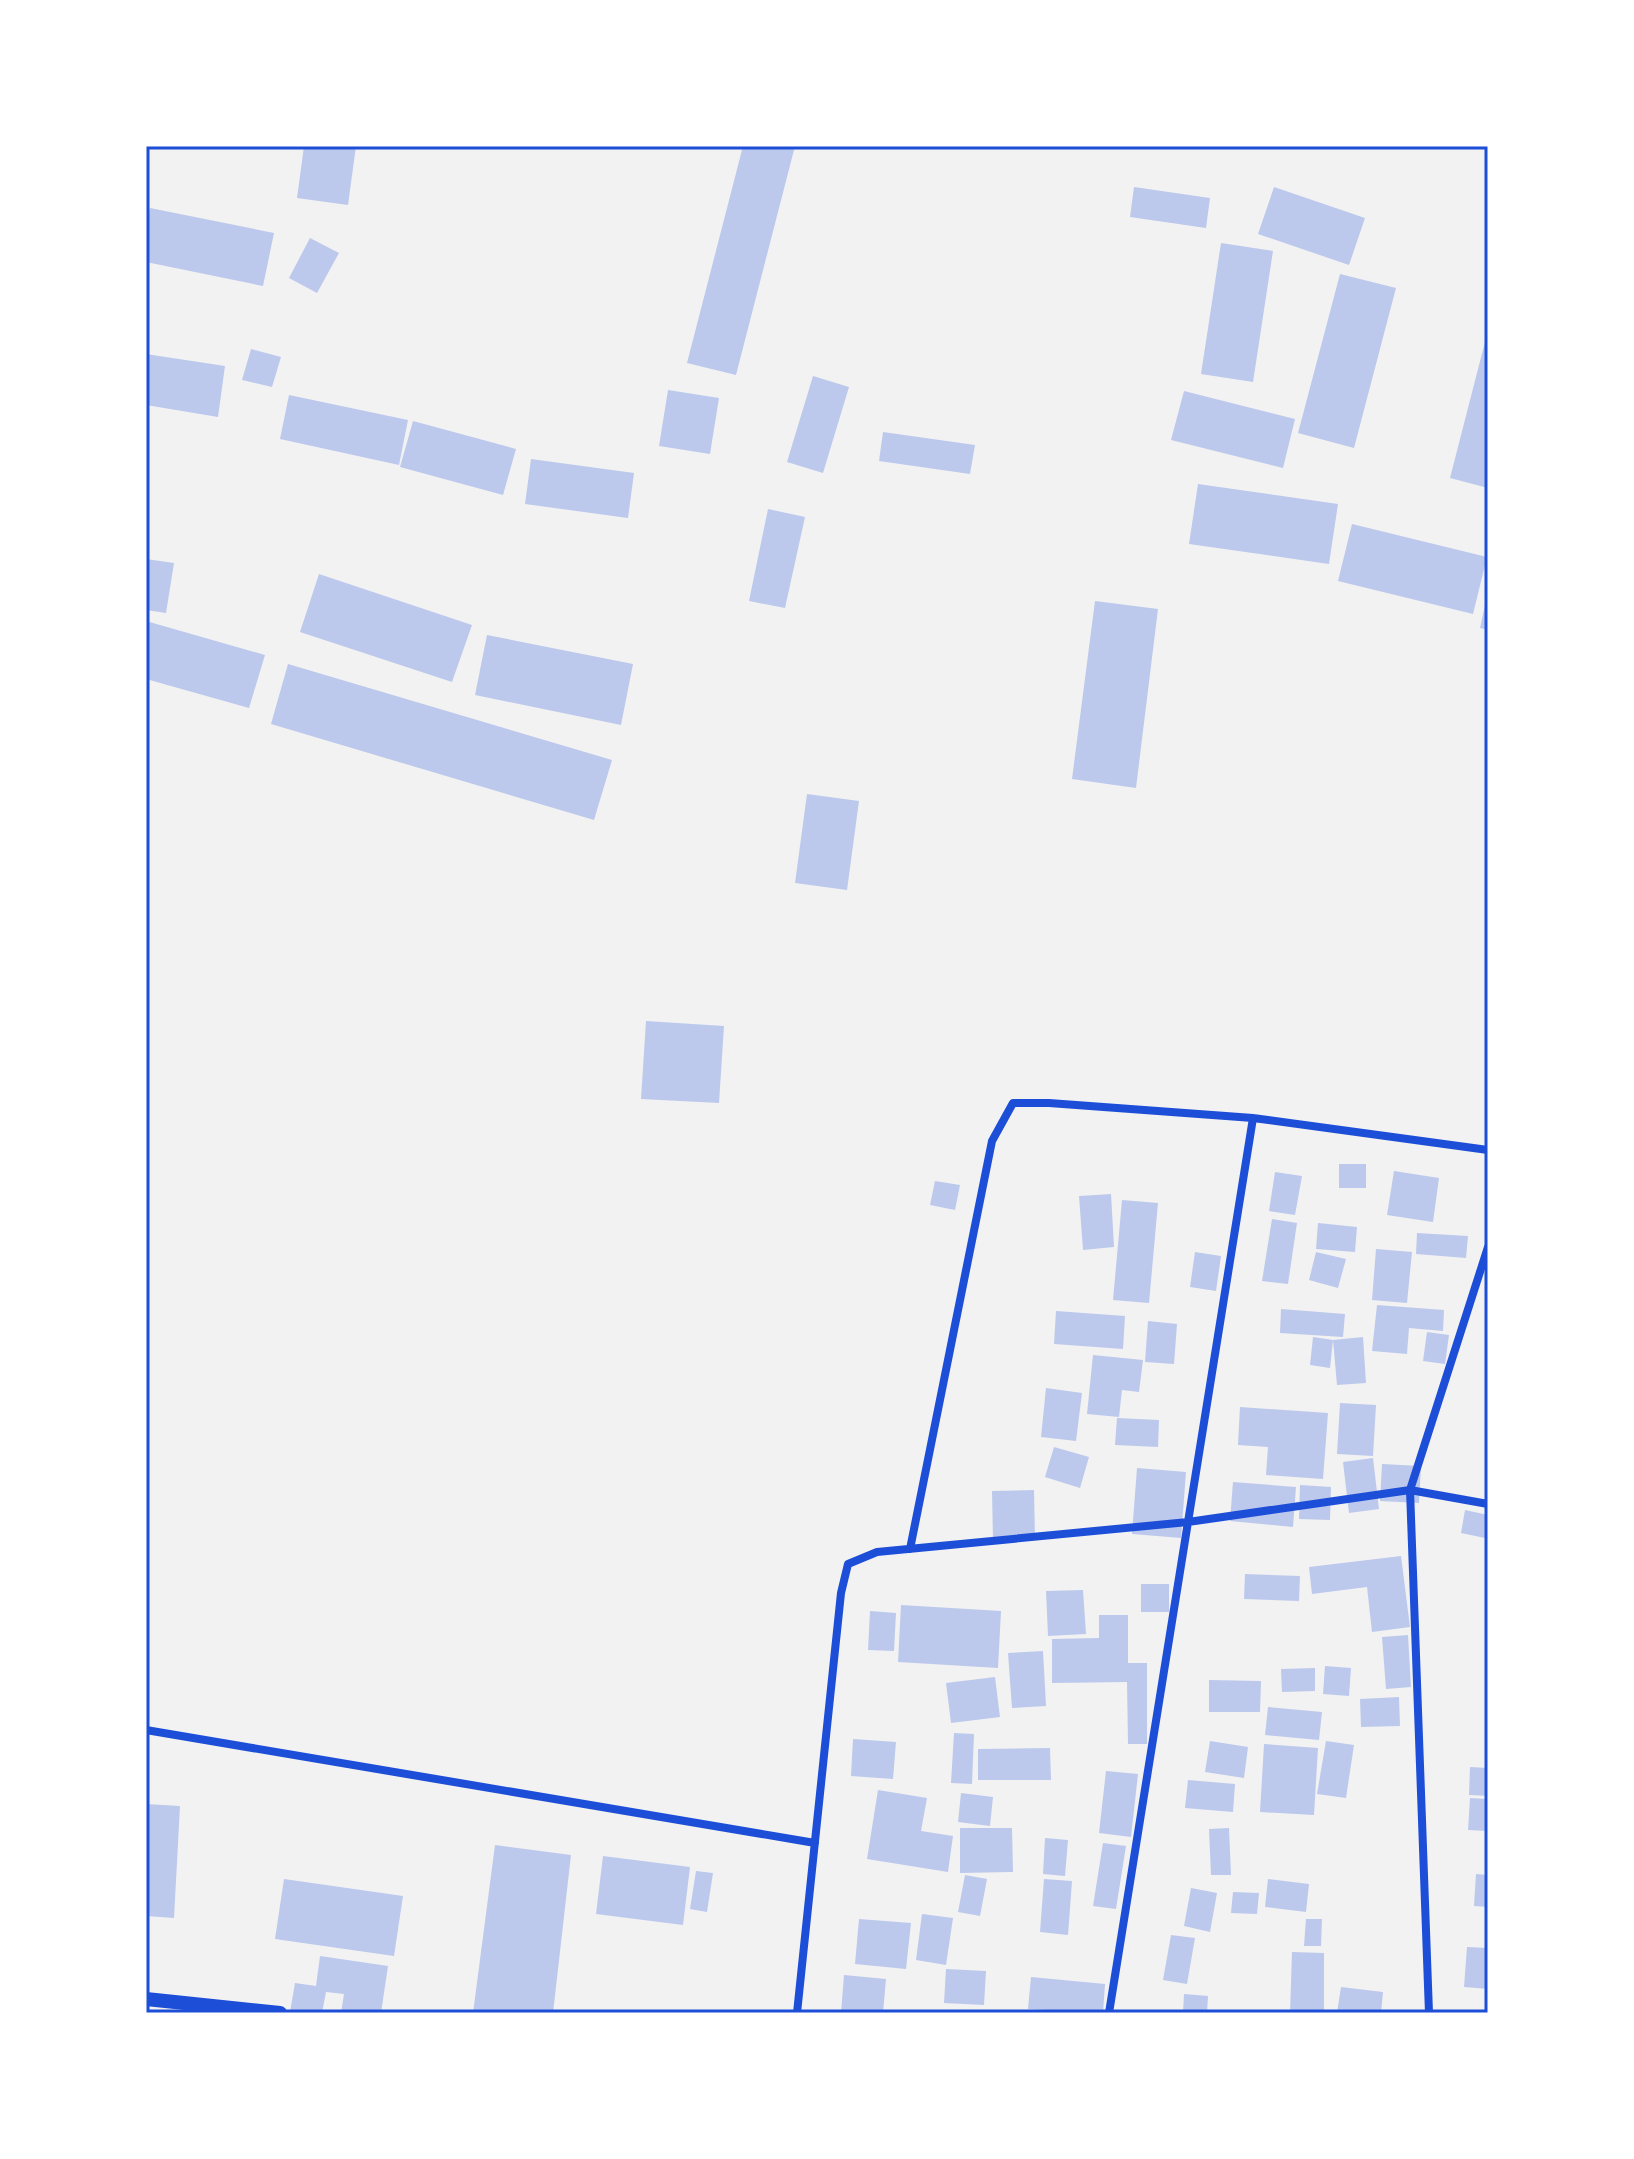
<svg xmlns="http://www.w3.org/2000/svg" width="1634" height="2159" viewBox="0 0 1634 2159" font-family="'Work Sans',sans-serif">
<style>
.building{fill:#bdc9ec}
.lines{fill:none;stroke-linecap:round;stroke-linejoin:round}
.minor{stroke:#1d4ed8;stroke-width:8}
.tertiary{stroke:#1d4ed8;stroke-width:14}
.neatline{fill:none;stroke:#1d4ed8;stroke-width:3}
</style>
<rect width="100%" height="100%" fill="#f2f2f2"/>
<path class="building" d="M304 146H356L348 205 297 198Z
M743 146H795L736 375 687 363Z
M1134 187 1210 198 1206 228 1130 217Z
M1274 187 1365 218 1349 265 1258 234Z
M150 208 274 233 263 286 146 262V226Z
M310 238 339 253 317 293 289 278Z
M1221 243 1273 251 1253 382 1201 374Z
M1340 274 1396 288 1354 448 1298 433Z
M1487 334H1488V488L1450 478Z
M251 349 281 357 272 387 242 380Z
M146 354 225 366 218 417 146 405Z
M813 376 849 387 823 473 787 462Z
M668 390 719 398 710 454 659 446Z
M1184 391 1295 419 1283 468 1171 440Z
M289 395 408 420 399 465 280 439Z
M413 421 516 449 503 495 400 467Z
M883 432 975 445 970 474 879 461Z
M531 459 634 473 628 518 525 504Z
M1198 484 1338 504 1329 564 1189 544Z
M768 509 805 517 785 608 749 601Z
M1352 524 1487 557 1473 614 1338 581Z
M146 559 174 563 166 613 146 610Z
M319 574 472 625 452 682 300 632Z
M1487 596H1488V630L1480 628Z
M1095 601 1158 609 1136 788 1072 779Z
M146 621 265 655 249 708 146 679Z
M487 635 633 664 621 725 475 695Z
M288 664 612 760 594 820 271 724Z
M807 794 859 801 847 890 795 883Z
M646 1021 724 1026 719 1103 641 1099Z
M1339 1164H1366V1188H1339Z
M1394 1171 1439 1178 1433 1222 1387 1215Z
M1275 1172 1302 1176 1295 1215 1269 1211Z
M935 1181 960 1185 955 1210 930 1205Z
M1111 1194 1114 1247 1083 1250 1079 1196Z
M1122 1200 1158 1203 1149 1303 1113 1300Z
M1272 1219 1297 1223 1288 1284 1262 1281Z
M1318 1223 1357 1227 1355 1252 1316 1249Z
M1417 1233 1468 1236 1466 1258 1416 1254Z
M1376 1249 1412 1252 1407 1303 1372 1300Z
M1195 1252 1221 1256 1216 1291 1190 1287Z
M1316 1252 1346 1259 1338 1288 1309 1280Z
M1377 1305 1444 1310 1443 1331 1409 1328 1407 1354 1372 1351Z
M1281 1309 1345 1314 1343 1337 1280 1333Z
M1056 1311 1125 1316 1123 1349 1054 1344Z
M1148 1321 1177 1324 1174 1364 1145 1362Z
M1427 1332 1449 1335 1445 1364 1423 1361Z
M1313 1337 1333 1340 1363 1337 1366 1383 1337 1385 1333 1340 1330 1368 1310 1365Z
M1093 1355 1143 1360 1139 1392 1122 1390 1119 1417 1087 1414Z
M1046 1388 1082 1393 1076 1441 1041 1437Z
M1340 1403 1376 1405 1373 1456 1337 1454Z
M1240 1407 1328 1413 1323 1479 1266 1475 1268 1447 1238 1445Z
M1117 1418 1159 1420 1158 1447 1115 1445Z
M1054 1447 1089 1457 1080 1488 1045 1477Z
M1373 1458 1379 1509 1349 1513 1343 1462Z
M1382 1464 1421 1466 1419 1503 1380 1501Z
M1137 1468 1186 1472 1181 1538 1132 1534Z
M1233 1482 1296 1487 1293 1527 1230 1521Z
M1300 1485 1331 1487 1330 1520 1299 1519Z
M1034 1490 1035 1540 993 1541 992 1491Z
M1465 1510 1488 1515 1485 1538 1461 1533Z
M1401 1556 1410 1627 1372 1632 1367 1587 1312 1594 1309 1567Z
M1245 1574 1300 1576 1299 1601 1244 1599Z
M1141 1584H1169V1612H1141Z
M1083 1590 1086 1634 1048 1636 1046 1591Z
M901 1605 1001 1611 998 1668 898 1662Z
M870 1611 896 1613 894 1651 868 1650Z
M1099 1615H1128V1663H1147V1744H1128L1127 1682 1052 1683V1639L1099 1638Z
M1408 1635 1411 1687 1386 1689 1382 1637Z
M1043 1651 1046 1706 1012 1708 1008 1653Z
M1325 1666 1351 1668 1349 1696 1323 1694Z
M1315 1668V1691L1282 1692 1281 1669Z
M995 1677 1000 1717 951 1723 946 1683Z
M1209 1680 1261 1681 1260 1712H1209Z
M1399 1697 1400 1726 1361 1727 1360 1699Z
M1268 1707 1322 1712 1319 1740 1265 1735Z
M954 1733 974 1734 972 1784 951 1783Z
M853 1739 896 1742 893 1779 851 1776Z
M1210 1741 1248 1747 1244 1778 1205 1772Z
M1326 1741 1354 1745 1346 1798 1317 1794Z
M1264 1744 1318 1748 1314 1815 1260 1812Z
M1050 1748 1051 1780H978V1749Z
M1470 1767 1488 1768V1796L1469 1795Z
M1106 1771 1138 1774 1131 1837 1099 1833Z
M1188 1780 1235 1784 1233 1812 1185 1808Z
M878 1790 927 1798 921 1831 953 1836 948 1872 867 1859Z
M961 1793 993 1797 990 1826 958 1822Z
M1470 1798 1488 1799V1831L1468 1830Z
M146 1804 180 1806 174 1918 146 1916Z
M960 1828H1012L1013 1872 960 1873Z
M1229 1828 1231 1875H1211L1209 1829Z
M1045 1838 1068 1840 1065 1876 1043 1874Z
M1103 1843 1126 1846 1116 1909 1093 1906Z
M495 1845 571 1855 553 2013H473Z
M603 1856 690 1867 683 1925 596 1914Z
M696 1871 713 1873 707 1912 690 1909Z
M1476 1874 1488 1875V1907L1474 1906Z
M965 1875 987 1879 980 1916 958 1912Z
M284 1879 403 1896 394 1956 275 1939Z
M1044 1879 1072 1881 1068 1935 1040 1932Z
M1268 1879 1309 1884 1306 1912 1265 1907Z
M1191 1888 1217 1893 1210 1932 1184 1926Z
M1233 1892 1259 1893 1257 1914 1231 1913Z
M922 1914 953 1918 946 1965 916 1960Z
M859 1919 911 1923 906 1969 855 1964Z
M1306 1919H1322L1321 1946H1304Z
M1171 1935 1195 1938 1187 1984 1163 1980Z
M1467 1947 1488 1948V1989L1464 1987Z
M1292 1952 1324 1953V2013H1290Z
M320 1956 388 1966 381 2013H341L344 1994 326 1992 322 2013 290 2012 295 1983 316 1986Z
M946 1969 986 1971 984 2005 944 2003Z
M844 1975 886 1979 883 2013H841Z
M1031 1977 1105 1984 1103 2013 1028 2009Z
M1341 1987 1383 1992 1381 2013H1337Z
M1184 1994 1208 1996 1207 2013H1183Z"/>
<g class="lines">
<path class="minor" d="M910 1549 992 1141 1013 1103H1049L1253 1118 1488 1150
M146 1730 815 1843
M797 2013 841 1593 848 1564 877 1552 1188 1522 1410 1490 1488 1504
M1109 2013 1253 1118
M1429 2013 1410 1490 1488 1247"/>
<path class="tertiary" d="M146 1999 280 2013"/>
</g>
<rect width="1634" height="2159" fill="none" stroke="#ffffff" stroke-width="296"/>
<rect x="148" y="148" width="1338" height="1863" class="neatline"/>
</svg>
